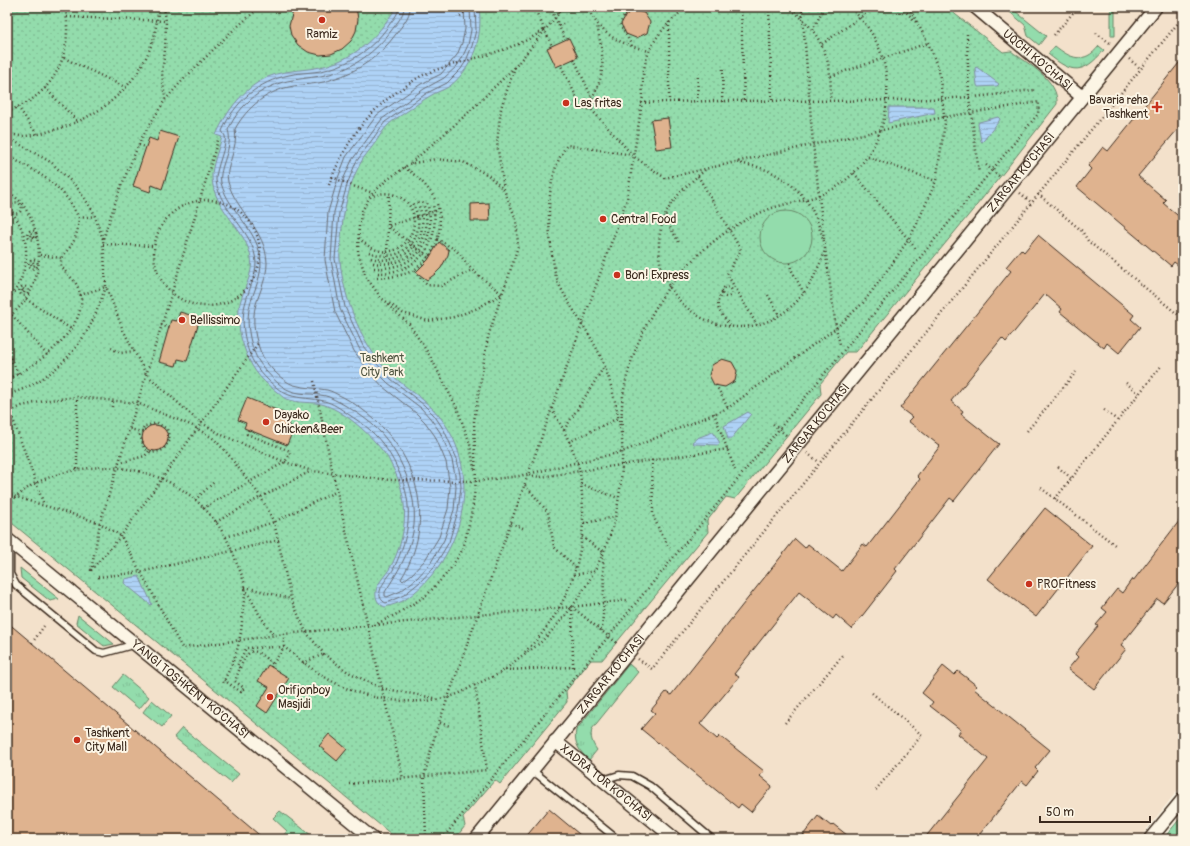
<svg xmlns="http://www.w3.org/2000/svg" width="1190" height="846" font-family="Pangolin,sans-serif">
<style>
.built{fill:#f3e1cb}
.grass{fill:url(#grass-tufts);stroke:#678365}
.park{fill:url(#park-dots);stroke:#678365}
.garden{fill:#93dcac;stroke:#678365}
.water{fill:url(#water-rules);stroke:#808fa0}
.lines{fill:none;stroke-linecap:round;stroke-linejoin:round}
.shore{stroke:#696d74;stroke-width:1}
.building{fill:#dfb38f;stroke:#3b2a1e}
.service-casing{stroke:#3b2a1e;stroke-width:9}
.minor-casing{stroke:#3b2a1e;stroke-width:15}
.path{stroke:#3b2a1e;stroke-width:2.5;stroke-dasharray:1 3;stroke-linecap:butt}
.service{stroke:#fcf5e5;stroke-width:6}
.minor{stroke:#fcf5e5;stroke-width:12}
.poi-dot{fill:#c8321e;stroke:#fcf5e5;stroke-width:1.5}
.labels{text-anchor:middle;dominant-baseline:central;stroke-width:4;stroke-linejoin:round;paint-order:stroke}
.poi-label{font-size:12px;fill:#3b2a1e;stroke:#fcf5e5;text-anchor:start}
.street-label{font-size:12px;fill:#3b2a1e;stroke:#fcf5e5}
.park-label{font-size:12px;fill:#515642;stroke:#fcf5e5}
</style>
<defs>
<pattern id="grass-tufts" width="24" height="20" patternUnits="userSpaceOnUse"><rect width="24" height="20" fill="#93dcac"/><path d="M3 7l-1-3M5 7V3M7 7l1-3M15 17l-1-3M17 17v-4M19 17l1-3" fill="none" stroke="#80bd94"/></pattern>
<pattern id="park-dots" width="8" height="8" patternUnits="userSpaceOnUse"><rect width="8" height="8" fill="#93dcac"/><path d="M2 2h.1M6 6h.1" fill="none" stroke="#80bd94" stroke-width="1.8" stroke-linecap="round"/></pattern>
<pattern id="water-rules" width="6" height="5" patternUnits="userSpaceOnUse"><rect width="6" height="5" fill="#aed2f6"/><path d="M0 2.5h6" fill="none" stroke="#97b4d2"/></pattern>
</defs>
<rect width="100%" height="100%" fill="#fcf5e5"/>
<filter id="ink" filterUnits="userSpaceOnUse"><feTurbulence type="fractalNoise" baseFrequency=".025" numOctaves="2"/><feDisplacementMap in="SourceGraphic" scale="8" xChannelSelector="R" yChannelSelector="G"/><feConvolveMatrix kernelMatrix="1 2 1 2 8 2 1 2 1" color-interpolation-filters="sRGB"/></filter>
<g filter="url(#ink)">
<path class="built" d="M7,7H1183V784L1139,839H7Z"/>
<path class="grass" d="M1005,7H1010L1046,36L1039,45L1028,36L1025,25L1005,8Z
M1111,7H1115V36H1111Z
M1055,46C1070,58 1084,65 1099,46L1104,50C1083,75 1072,74 1048,54Z
M20,568L59,599L50,601L21,578Z
M78,615L114,644L104,646L76,623Z
M629,664L638,672L592,729C590,737 592,743 597,750L589,760C580,752 573,743 576,730Z
M123,675L149,697L139,709L113,687Z
M152,700L171,716L162,727L143,712Z
M182,728L239,774L231,783L174,737Z
M280,811L316,839H281L287,831L273,818Z
M1183,815V839H1163Z"/>
<path class="park" d="M7,7H946L1003,52L1011,51C1028,64 1059,80 1057,104L1004,172L856,352H846L820,384L821,394L735,499L726,497L707,521L708,532L602,660H591L566,691L567,702L500,784L495,780L463,817L465,826L455,839H397L7,519Z"/>
<path class="garden" d="M760 237a26 26 0 1 1 52 0a26 26 0 1 1-52 0Z"/>
<path class="water" d="M396,7H479C483,36 474,67 450,86C444,90 436,92 430,96C423,100 416,105 409,110C402,115 394,119 388,125C383,130 379,137 375,143C370,150 364,156 360,164C348,186 343,213 341,238C341,245 339,253 340,260C343,299 364,351 394,377C414,394 433,404 447,427C476,474 466,536 430,577C423,585 415,593 406,599C400,603 392,605 385,607C378,604 375,599 376,591C377,583 386,575 390,568C407,537 410,502 394,470C391,465 389,458 385,454C371,435 347,413 325,405C313,401 298,404 286,399C283,398 280,394 277,392C258,378 250,366 243,344C239,333 238,320 239,308C242,289 256,273 250,253C242,226 213,207 212,178C211,168 219,148 222,137L216,135C226,113 239,94 260,81C281,68 306,72 328,65C352,58 372,42 386,22C389,17 394,13 396,7Z
M976,67L978,68L999,84L997,86L978,87L977,85L975,68Z
M889,107H934L935,113L888,123Z
M998,117L1000,119L999,121L984,140L982,142L981,141L978,124L979,122Z
M748,412L751,414L731,439H728L724,426Z
M713,432L720,443L718,445L694,444L692,442L697,438Z
M139,576L152,604L151,605L124,583L125,579Z"/>
<g class="lines">
<path class="shore" d="M399,7C399,15 391,21 387,28C373,47 352,63 329,69C316,73 302,72 289,75C258,82 235,101 222,131C223,133 224,134 225,136C228,143 215,170 216,180C219,211 255,231 256,263C256,276 249,289 246,301C240,320 244,345 254,363C260,373 277,391 289,395C300,399 313,398 324,401C333,403 341,409 348,414C355,419 364,424 370,430C383,442 392,456 399,472C414,506 410,534 394,568C391,575 382,582 380,591C379,596 381,601 386,603L404,595L420,582L434,567L449,542L458,511L461,487L460,475L457,459L444,430L434,415L424,405L391,379L377,364L363,346L345,307L335,259L339,213L348,182L356,162L385,122L427,93L447,83L461,69L466,61L472,46L476,30L475,7
M404,7C404,16 396,24 391,31C376,51 354,68 330,74C318,77 305,78 293,80C265,84 240,103 228,130C234,148 218,167 221,183C229,212 260,231 261,263C261,276 255,289 251,301C245,320 249,343 258,360C264,370 279,387 291,391C297,393 305,394 312,394C318,395 324,395 329,397C344,404 360,414 373,425C400,449 420,496 413,532C409,554 397,573 385,592V596L387,597L401,591L416,579L430,564L444,540L454,510L456,487L455,475L452,460L440,432L430,418L421,408L388,383L373,368L359,348L340,309L331,260L334,212L343,180L352,160L382,119L424,89L444,78L457,66L462,58L468,45L471,30L470,7
M410,7C410,18 402,25 396,34C380,56 359,71 333,79C321,84 307,84 294,86C268,90 247,107 235,129C239,148 224,169 228,182C236,211 266,230 267,263C267,277 260,291 256,304C251,320 255,341 263,357C268,366 283,382 294,385C304,388 316,388 327,390C332,391 338,395 343,397C410,434 443,511 401,579L403,581L412,574L425,560L439,537L448,509L450,487L446,462L435,436L425,422L416,413L383,387L368,370L354,351L335,312L325,260L328,212L338,178L346,157L377,115L421,84L441,74L457,55L462,43L465,29L464,7"/>
</g>
<path class="building" d="M294,7H356L358,19L356,31L351,41L342,49L331,54L320,55L308,52L298,45L291,35L289,26Z
M634,10L644,13L650,22L647,33L636,38L626,34L621,24L626,15Z
M569,38L578,57L556,67L547,48Z
M1183,58V123L1138,176L1166,200L1163,203L1183,220V269L1174,262L1171,266L1077,187L1091,169L1088,166L1103,147L1108,151Z
M668,118L672,147L656,149L651,120Z
M160,131L179,137L162,189L152,185L150,192L133,186L149,138L157,141Z
M489,203L490,221H471V204Z
M1038,235L1134,315L1131,319L1140,327L1119,353L1107,343L1104,348L1060,312L1062,309L1045,294L1006,342L1002,338L951,401L963,411L961,414L999,444L954,501L950,498L895,569L897,571L852,629L836,615L833,619L799,592L734,674L739,677L700,724L717,739L720,736L764,771L760,776L772,786L751,812L741,804L738,808L641,729L655,713L651,710L666,692L671,695L795,539L805,548L808,544L842,571L863,544L867,547L920,479L917,476L940,446L908,421L912,417L900,408L1011,271L1006,267L1021,249L1024,252Z
M439,242L449,250L448,255L441,268L435,274L427,280L416,272L428,260Z
M180,312L200,318L187,361L178,359L176,366L159,362L171,320L177,321Z
M722,359L732,362L737,371L735,381L725,387L714,385L709,375L712,365Z
M247,398L291,416L288,425L294,428L287,445L244,428L246,423L238,420Z
M142 438a13 13 0 1 1 26 0a13 13 0 1 1-26 0Z
M1045,508L1092,546L1036,617L988,579Z
M1183,516V578L1163,603L1157,599L1121,645L1126,649L1094,689L1068,669L1078,657L1075,654L1098,626L1096,625L1107,612L1102,608L1109,599L1117,589L1122,593L1132,579L1133,581Z
M7,622L32,643L264,839H7Z
M268,665L289,678L267,713L257,706L269,687L258,681Z
M943,666L954,675L958,671L977,686L974,689L1050,750L1035,768L1038,771L1027,785L1022,781L976,839H924L988,759L958,734L961,730L930,706L933,702L922,693Z
M329,734L347,749L337,761L319,746Z
M549,809L585,839H524Z
M818,816L831,826L833,824L852,839H800Z"/>
<g class="lines">
<g class="service-casing">
<path id="service" d="M10,543V574L16,585L96,651L104,653L136,644
M532,770L617,839
M603,780L619,775L632,776L650,786L712,839"/>
</g>
<g class="minor-casing">
<g id="minor">
<path id="s1" d="M975,7L1082,97"/>
<path id="s2" d="M7,539L373,839"/>
<path id="s3" d="M555,741L675,839"/>
<path id="s4" d="M476,839L1156,7"/>
<path d="M1150,839L1183,799"/>
</g>
</g>
<path class="path" d="M164,7L166,21L165,50L162,73L165,100
M260,7L229,34L181,82L165,100L141,139L120,189L103,239L106,286L123,330L146,374L197,420L222,435L285,462L312,471L390,480L478,481L519,476L622,452L728,408L836,328L863,303L892,264L908,240L916,226L936,181L945,123L939,70L928,43L909,7
M534,7L552,46
M550,7L565,39
M587,7C590,12 593,18 597,23C609,40 630,46 649,51
M741,7L744,101
M769,7L772,101
M788,7C820,30 834,60 830,100
M802,7L813,144L824,239
M901,7L916,22
M460,16L471,7
M67,17L166,21
M669,22V102
M559,26L565,23
M813,30L824,7
M1096,33L1110,43
M967,34L969,97L979,173
M1054,35L1078,7
M822,44L875,7
M632,46L620,24L625,14L634,9L638,11
M64,58L127,88
M574,59L593,100L592,110
M1129,59L1141,69
M831,76L928,43
M45,88L78,122
M592,98C608,70 602,53 597,25
M697,102L698,73
M722,102L723,66
M641,103C750,98 860,104 969,97C991,96 1013,92 1035,90
M572,106L578,102
M18,107L37,134
M7,111C54,97 74,53 65,7
M7,134C12,134 17,136 22,136C35,136 50,131 61,128C104,114 139,84 153,40C156,30 157,18 159,7
M7,137L52,163L76,186L93,211L103,239
M139,145L146,147
M7,156C30,167 55,181 70,202C73,207 76,213 79,218C78,227 77,236 72,244C69,250 61,256 61,262C62,271 70,275 75,282C77,285 79,290 80,293C90,327 34,369 7,379
M868,157L936,181
M436,159L463,162L488,175L504,190L516,219L518,246L508,278L502,294L478,308L454,317L428,321L403,313L381,298L366,277L358,252L359,225L362,211L368,200L373,193L387,180L409,164Z
M411,163L467,114L515,67L564,7
M986,165L1001,178
M404,167C419,178 427,185 436,201
M705,170C679,191 659,211 659,247C660,251 659,257 660,262C664,285 681,307 702,318C748,341 796,318 816,272C819,265 825,255 825,247C825,241 820,232 819,226C812,203 795,184 773,173C762,167 747,165 735,162
M854,173L916,249
M698,176L741,250L727,274L757,325
M332,177L353,186L373,193
M329,185C345,143 367,110 406,86C411,82 416,79 421,76C434,70 448,66 462,62C490,54 519,47 544,30
M504,189L497,143L501,108L515,67
M7,190C12,195 19,199 23,205C48,240 44,293 7,318
M1020,193L1032,203
M1038,194L1082,231L1088,241L1181,317
M154 253a53 53 0 1 1 106 0a53 53 0 1 1-106 0Z
M10.5 208a5.5 5.5 0 1 1 11 0a5.5 5.5 0 1 1-11 0Z
M7,207C33,232 32,275 7,300
M664,217L680,244
M79,218L95,216
M27.5 235a4.5 4.5 0 1 1 9 0a4.5 4.5 0 1 1-9 0Z
M31,233L33,235V237L30,236Z
M359,238C364,243 370,248 377,250C412,261 430,207 395,195C386,192 379,193 371,197
M437,239L456,250L472,270
M103,244L154,246
M825,248L836,328L840,344
M369,252C404,267 432,233 411,201
M40,255L61,258
M387,257L389,194
M428,257L388,226L439,210
M371,258C408,268 435,234 416,200
M28.5 264a4.5 4.5 0 1 1 9 0a4.5 4.5 0 1 1-9 0Z
M33,262L35,265L32,266L31,264Z
M373,263C412,269 437,237 422,201
M790,263L791,269L804,293
M374,268C414,271 439,241 427,203
M378,273C418,273 441,244 433,205
M377,278C390,277 403,276 414,270C436,256 445,228 437,204
M19.5 291a4.5 4.5 0 1 1 9 0a4.5 4.5 0 1 1-9 0Z
M722 292a5 5 0 1 1 10 0a5 5 0 1 1-10 0Z
M23,289L25,291L24,293L22,292Z
M722,293C712,307 722,314 730,326
M80,295L105,287
M768,295L780,316
M26,299L71,329
M388,305L409,324L430,356L457,408L470,444L474,469
M7,309L9,312L7,316
M12,315L47,355
M161,325L169,328
M111,348L120,353L134,351
M7,351L19,375
M314,381L333,474L403,779
M1126,383L1139,393
M716,385L728,408
M7,395C45,383 72,359 91,324C97,312 101,299 106,287
M112,407L113,400
M1104,410L1117,420
M10,411L44,505
M7,413L22,406L49,400L77,397L137,403L193,426L214,439L227,453L261,497L274,522L291,599L306,632L324,654L348,672L381,688L434,698
M714,413L735,470
M773,424L788,437
M143,429L145,426L157,423L167,429L170,440L163,450L152,453L149,451
M564,430L604,367
M1027,431L1076,372
M621,433C617,408 612,385 603,362C591,333 570,309 557,280C555,274 554,266 553,260C547,224 545,176 567,145L633,155
M569,442L618,418
M807,453L819,462
M652,460L653,515L660,532L670,548
M119,463L145,456L149,451L144,448L140,435L142,432L129,429
M1058,467L1071,478
M77,469V397
M529,475L540,477L728,449
M581,484L618,498
M525,485L548,512L554,547L576,568
M1041,488L1115,545
M7,494L100,523L121,536L182,648L284,634L478,615L572,607L627,600
M1055,499L1162,365
M195,500L214,482
M8,503C18,496 27,487 38,482C118,446 209,477 237,564C240,571 244,579 245,587C246,593 244,601 243,608C242,619 242,630 239,641C237,655 229,670 223,683
M203,508L285,462L290,454V451L247,434L249,429
M216,522L261,497L311,471
M511,523L523,528
M584,523L615,517
M226,537L274,522L337,491
M582,537L603,552L604,599L602,631
M91,570L121,536L259,342
M91,571L100,523L172,292L218,140
M574,575L594,571
M98,577L141,572L279,540
M245,587L291,599
M245,588L259,614L274,636
M572,607L618,644
M374,625L397,614L427,595L449,571L463,549L472,511L476,481L474,421L488,337L502,294L472,270L441,286L427,285L413,270
M32,643L44,626
M525,652C531,645 538,639 543,632C574,593 587,543 582,495C581,484 581,472 577,462C571,443 562,426 552,410
M638,659L652,669L1183,17
M303,663L324,654
M271,667L284,647V634
M240,668C251,643 255,650 273,664
M505,670L573,667L572,608
M224,680L241,692L244,688L235,681L240,668L237,666L246,648L284,647C309,667 331,685 363,694C388,702 423,704 449,697C460,694 469,688 479,683C487,679 496,676 503,671C509,667 514,662 520,657C527,652 536,647 542,641C574,610 600,569 613,526C618,508 622,480 622,461C623,440 620,417 623,396C629,358 645,323 666,291C671,283 677,277 683,270C708,243 737,221 772,208C794,201 819,199 838,186C898,144 905,54 849,7
M872,693L922,735L874,792
M440,723L450,726
M785,723L844,654
M349,784L487,770L475,685
M426,839L424,777L436,731L627,199L643,96C640,54 656,32 687,7
M442,839L1038,114L1039,102L945,117L820,143L665,178L633,156L592,110L582,108L561,66"/>
<use href="#service" class="service"/>
<use href="#minor" class="minor"/>
</g>
</g>
<g class="poi-dot">
<circle cx="322" cy="20" r="4"/>
<circle cx="566" cy="103" r="4"/>
<path d="M1155 101h4v4h4v4h-4v4h-4v-4h-4v-4h4z"/>
<circle cx="603" cy="219" r="4"/>
<circle cx="617" cy="275" r="4"/>
<circle cx="182" cy="320" r="4"/>
<circle cx="266" cy="422" r="4"/>
<circle cx="1029" cy="584" r="4"/>
<circle cx="270" cy="697" r="4"/>
<circle cx="77" cy="740" r="4"/>
</g>
<g class="labels">
<g class="poi-label">
<text x="322" y="34" text-anchor="middle">Ramiz</text>
<text x="1148" y="100" text-anchor="end">Bavaria reha<tspan x="1148" dy="14">Tashkent</tspan></text>
<text x="574" y="103">Las fritas</text>
<text x="611" y="219">Central Food</text>
<text x="625" y="275">Bon! Express</text>
<text x="190" y="320">Bellissimo</text>
<text x="274" y="415">Dayako<tspan x="274" dy="14">Chicken&amp;Beer</tspan></text>
<text x="1037" y="584">PROFitness</text>
<text x="278" y="690">Orifjonboy<tspan x="278" dy="14">Masjidi</tspan></text>
<text x="85" y="733">Tashkent<tspan x="85" dy="14">City Mall</tspan></text>
</g>
<g class="street-label">
<text stroke="none"><textPath href="#s1" startOffset="82">UQCHI KO'CHASI</textPath></text>
<text stroke="none"><textPath href="#s4" startOffset="861">ZARGAR KO'CHASI</textPath></text>
<text stroke="none"><textPath href="#s4" startOffset="537">ZARGAR KO'CHASI</textPath></text>
<text stroke="none"><textPath href="#s4" startOffset="213">ZARGAR KO'CHASI</textPath></text>
<text stroke="none"><textPath href="#s2" startOffset="237">YANGI TOSHKENT KO'CHASI</textPath></text>
<text stroke="none"><textPath href="#s3" startOffset="66">XADRA TOR KO'CHASI</textPath></text>
</g>
<g class="park-label">
<text x="382" y="358">Tashkent<tspan x="382" dy="14">City Park</tspan></text>
</g>
</g>
<rect width="1190" height="846" fill="none" stroke="#fcf5e5" stroke-width="24"/>
<rect x="12" y="12" width="1166" height="822" fill="none" stroke="#3b2a1e" stroke-width="1.5" filter="url(#ink)"/>
<path d="M1040 816v6h110v-6" fill="none" stroke="#3b2a1e" stroke-width="2"/>
<text x="1046" y="816" font-size="12" fill="#3b2a1e" stroke="#fcf5e5" stroke-width="3" paint-order="stroke">50 m</text>
</svg>
